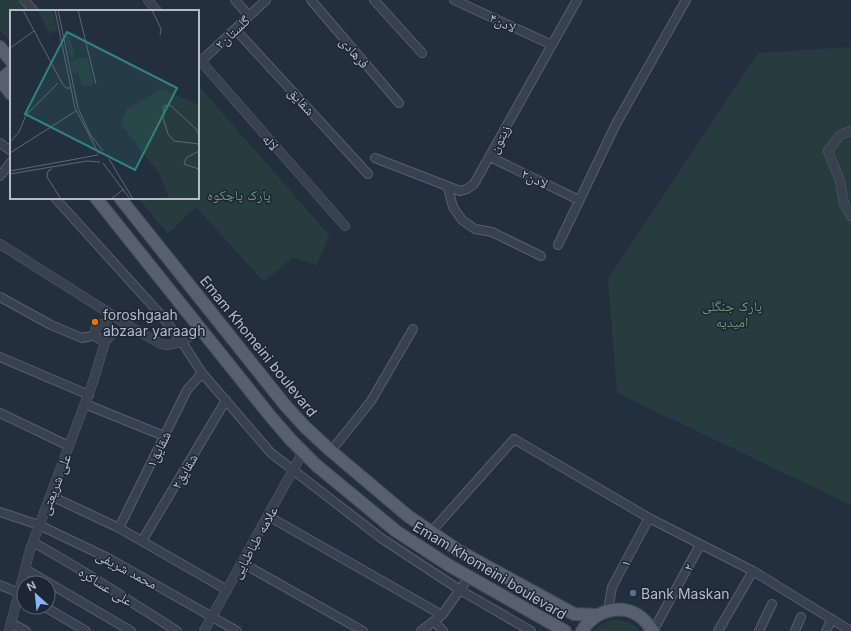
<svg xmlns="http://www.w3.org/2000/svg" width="851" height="631" font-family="Inter,'Noto Naskh Arabic',sans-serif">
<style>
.green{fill:#263c3f}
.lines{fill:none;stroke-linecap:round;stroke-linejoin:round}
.minor-casing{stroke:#565f6c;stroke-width:10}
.tertiary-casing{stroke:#565f6c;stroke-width:10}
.primary-casing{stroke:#414a57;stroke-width:14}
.minor{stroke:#38414e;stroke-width:8}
.tertiary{stroke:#38414e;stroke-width:9}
.primary{stroke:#56606e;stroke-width:12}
.food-dot{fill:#e8710a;stroke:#1d2633;stroke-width:1.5}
.service-dot{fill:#5c6f8a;stroke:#1d2633;stroke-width:1.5}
.labels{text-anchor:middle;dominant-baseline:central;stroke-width:3;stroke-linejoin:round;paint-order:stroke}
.street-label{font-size:14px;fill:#b4bcc9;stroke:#1d2633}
.park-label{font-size:14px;fill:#6b9a76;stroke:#1d2633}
.poi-label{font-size:14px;fill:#b4bcc9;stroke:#1d2633;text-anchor:start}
.inset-road{fill:none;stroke:#5e6776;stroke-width:1}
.view{fill:#308480;fill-opacity:0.15;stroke:#308480;stroke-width:2}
.inset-edge{fill:none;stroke:#b4bcc9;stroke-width:2}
</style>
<rect width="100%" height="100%" fill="#242f3e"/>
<path class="green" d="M0,0H17L27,11H11V43L0,30Z
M851,47V505L617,393L608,279L758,53Z
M198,85L329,235L317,265L293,257L264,282L196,207L168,234L138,198H198Z
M611,620C622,620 632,622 640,631H594L602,624Z"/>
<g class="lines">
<g class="minor-casing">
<path id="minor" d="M24,0L34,11
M235,0L249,16
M311,0L399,103
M374,0L422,53
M454,0L552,45
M235,29L368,174
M198,64L266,0
M0,143L11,151
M490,157L579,200
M375,158L460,191L467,189L474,184L577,0
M0,176L11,162
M448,188L453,207L462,220L475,229L492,232L541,256
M55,198L161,315L182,342L202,373L271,453L381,538L460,590L531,631
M558,245L616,124L686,0
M0,297L51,325L82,338L96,335
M0,357L89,395
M85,404L164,436
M0,413L69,446
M331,451L371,401L413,329
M51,496L119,528L227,590
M0,512L39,525L110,559L237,631
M268,516L442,615
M119,528L187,390L202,373
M431,532L514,439L649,518L753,571L851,631
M142,541L226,400
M33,542L81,570L177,631
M242,563L363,631
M25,569L131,631
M0,585L24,595
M45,607L86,631
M608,610L612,587L649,518
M434,621L443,631
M11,623L26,631
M421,631L442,615L469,577
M653,631L700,545
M718,631L753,571
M759,631L772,604
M795,631L801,617
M826,631L832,619"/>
</g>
<g class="tertiary-casing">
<path id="tertiary" d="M148,0L157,11
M198,58L345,226
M851,131L840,135L828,151L840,181L844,204L851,216
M0,244L131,327L161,344L167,345L182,342L201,328
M95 332a8 8 0 1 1 16 0a8 8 0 1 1-16 0Z
M9,631L30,550L93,382L106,339
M204,631L303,452"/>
</g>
<g class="primary-casing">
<path id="primary" d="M0,47L11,61
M0,80L11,94
M2,83L5,76L11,71
M96,198L271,417L291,440L316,465L396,531L450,566L565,631
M120,198L285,405L305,427L331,451L408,516L459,551L574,614L596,615
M582,631C595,609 626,601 645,621C648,624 650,628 653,631"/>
</g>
<use href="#minor" class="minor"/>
<use href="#tertiary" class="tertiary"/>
<use href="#primary" class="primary"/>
</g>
<circle class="food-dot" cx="95" cy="322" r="4"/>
<circle class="service-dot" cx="633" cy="593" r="4"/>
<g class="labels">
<g class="street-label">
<text transform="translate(503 22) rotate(25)">لادن۴</text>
<text transform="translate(232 32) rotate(-43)">گلستان۲</text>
<text transform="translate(355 52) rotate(49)">فرهادی</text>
<text transform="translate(302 101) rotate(48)">شقایق</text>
<text transform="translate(499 139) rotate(-62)">زیتون</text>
<text transform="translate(271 142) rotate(49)">لاله</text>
<text transform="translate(535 178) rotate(26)">لادن۲</text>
<text transform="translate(259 346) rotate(51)">Emam Khomeini boulevard</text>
<text transform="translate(158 449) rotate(-64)">شقایق۱</text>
<text transform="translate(184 471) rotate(-60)">شقایق۲</text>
<text transform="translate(55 484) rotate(-69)">علی شریعتی</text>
<text transform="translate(254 542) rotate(-61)">علامه طباطبایی</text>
<text transform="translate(625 563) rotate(-62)">۱</text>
<text transform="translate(688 567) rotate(-61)">۲</text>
<text transform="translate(127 569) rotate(28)">محمد شریفی</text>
<text transform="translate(490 570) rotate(31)">Emam Khomeini boulevard</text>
<text transform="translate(106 586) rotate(32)">علی عساکره</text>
</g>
<g class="park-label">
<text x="239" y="194">پارک پاچکوه</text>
<text x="732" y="305">پارک جنگلی<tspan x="732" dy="16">امیدیه</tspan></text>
</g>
<g class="poi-label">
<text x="103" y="314">foroshgaah<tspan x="103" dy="16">abzaar yaraagh</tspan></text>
<text x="641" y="593">Bank Maskan</text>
</g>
</g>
<g transform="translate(10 10)">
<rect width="189" height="189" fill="#242f3e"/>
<path d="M27,0H43L47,21L40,24ZM58,21L65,46L60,48L54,22ZM77,46L84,74L80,77L78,75L72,76L68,62L63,63L60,51ZM152,79L189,95V189H159L150,165L111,114L117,99Z" fill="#263c3f"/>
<path class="inset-road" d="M13,0L52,73L56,78H61M45,0L65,98L89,144M48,0L68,98L80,124L93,141M68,0L86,74M142,0L151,19L150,25M0,38L24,21M0,132L9,122L16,105L48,73M189,134L164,131L158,124L153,108L154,96L160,95L185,118L188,122L189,135M189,141L176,148L174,154L189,159M0,143L66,101M99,149L123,189M93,153L120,189M42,159L38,161L37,167L51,189M0,161L88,145M0,164L77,151L90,152M101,189L114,179"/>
<path class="view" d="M57,22L167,78L125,160L15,104Z"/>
<rect width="189" height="189" class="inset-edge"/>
</g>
<g transform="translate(36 595) rotate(333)"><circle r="19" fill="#1d2633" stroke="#59626f"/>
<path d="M0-3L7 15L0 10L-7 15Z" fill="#8ab4f8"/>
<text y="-6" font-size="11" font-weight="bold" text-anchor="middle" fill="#b4bcc9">N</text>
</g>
</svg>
